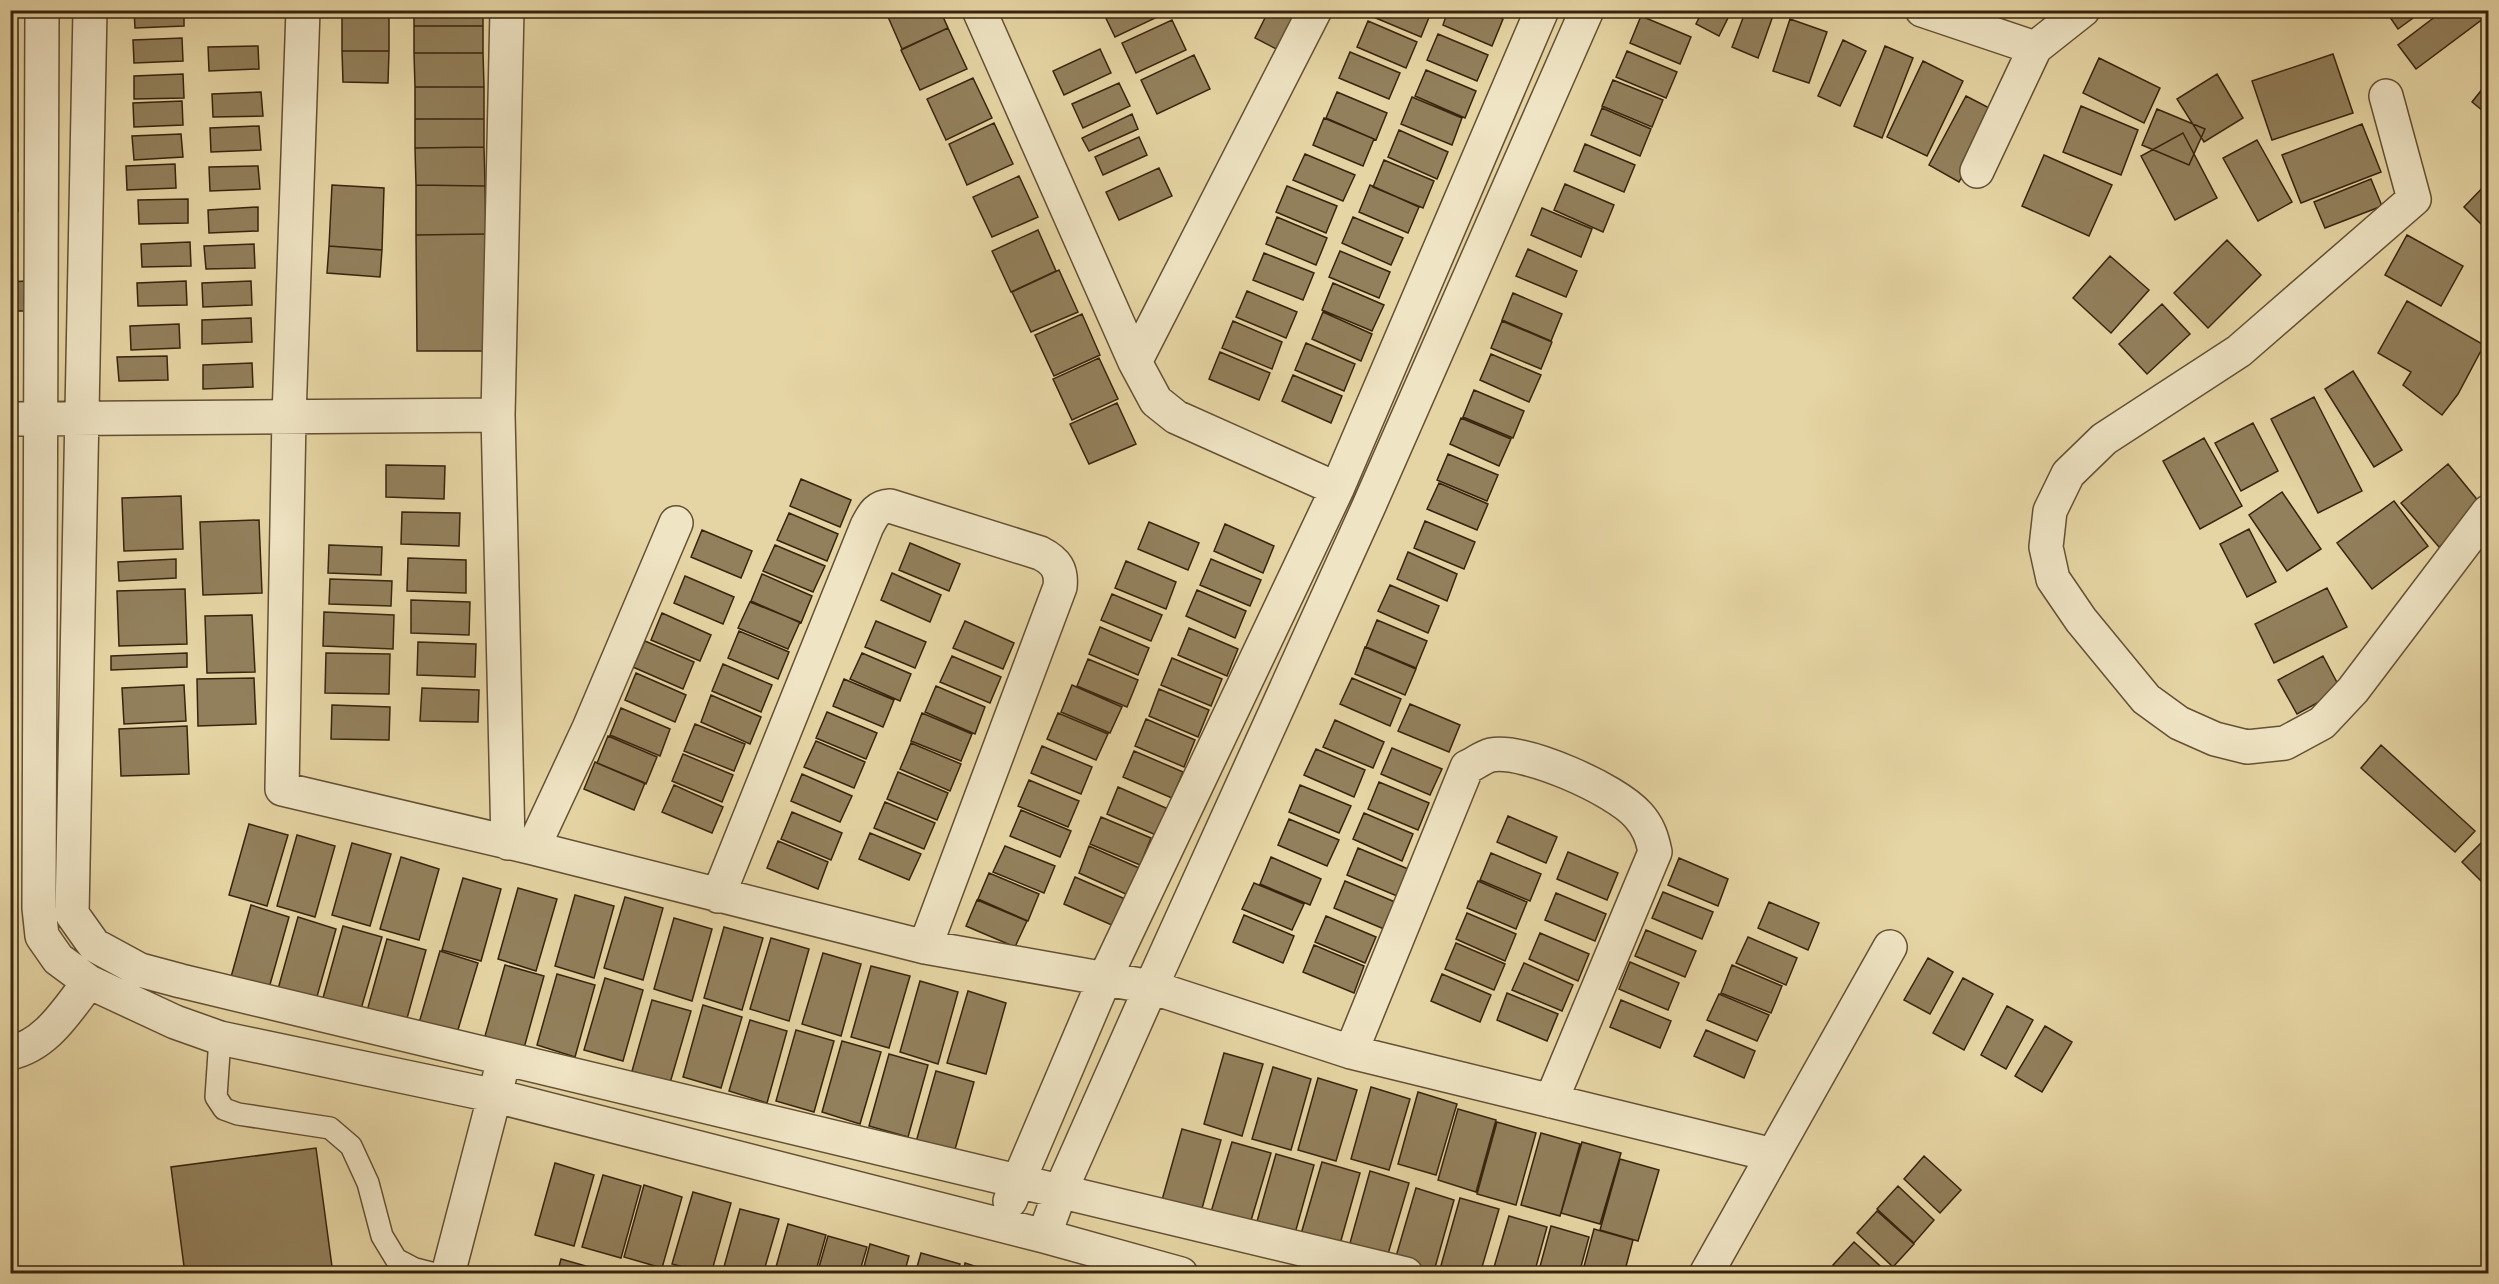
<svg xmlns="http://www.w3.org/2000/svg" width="2499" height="1284" font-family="Cardo,serif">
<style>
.building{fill:#92805c;stroke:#38240e;stroke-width:1.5}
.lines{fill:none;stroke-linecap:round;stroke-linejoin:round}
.lane-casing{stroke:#645034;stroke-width:24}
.street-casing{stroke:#645034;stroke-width:36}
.lane{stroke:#efe4c4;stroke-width:21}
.street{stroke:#efe4c4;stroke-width:33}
</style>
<rect width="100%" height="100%" fill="#e6d5a4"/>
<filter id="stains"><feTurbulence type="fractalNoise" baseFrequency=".00333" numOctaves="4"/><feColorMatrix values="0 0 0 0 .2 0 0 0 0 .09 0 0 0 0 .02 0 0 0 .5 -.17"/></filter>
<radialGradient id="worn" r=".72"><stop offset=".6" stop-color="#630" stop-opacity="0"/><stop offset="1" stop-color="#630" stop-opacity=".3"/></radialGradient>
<path class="building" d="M134,10H184V26L135,28Z
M213,10H262L263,13L214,14Z
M342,10H389V51H342Z
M414,10H483V26H414Z
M885,10H940L948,28L902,49Z
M1102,10H1167L1168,12L1115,37Z
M1269,10H1308L1286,54L1255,38Z
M1373,10H1432L1421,37L1371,16Z
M1448,10H1484L1503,19L1492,46L1443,25Z
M1703,10H1732L1719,36L1696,24Z
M1746,10H1775L1758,58L1732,47Z
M2385,10H2424L2398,29Z
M2444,10H2488V15L2416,69L2398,45Z
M10,16H14L15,42H10Z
M1641,16L1691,37L1680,64L1630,43Z
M1790,19L1827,32L1809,83L1773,71Z
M1172,20L1186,50L1136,73L1122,43Z
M1368,21L1417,42L1406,68L1357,47Z
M414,26H483V53H414Z
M948,28L967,69L920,90L901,50Z
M1438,34L1488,55L1477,81L1427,60Z
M182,38L183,61L134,63L133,40Z
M1843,40L1866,51L1840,106L1818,96Z
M258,46L259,69L209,71L208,47Z
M1885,46L1913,58L1882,138L1854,126Z
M1100,49L1111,73L1064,95L1053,71Z
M342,51H389L388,83L343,82Z
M1627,51L1677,72L1666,98L1616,77Z
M1350,52L1400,73L1389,99L1339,78Z
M414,53H483L484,87H415Z
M2333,54L2353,113L2272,140L2252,81Z
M1194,55L1210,89L1157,114L1141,80Z
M2099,58L2160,88L2144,123L2083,93Z
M1923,61L1963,81L1927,156L1887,137Z
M1426,70L1476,91L1465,118L1415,96Z
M183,74L184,98L134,99V76Z
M2217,74L2243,118L2204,142L2177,99Z
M973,78L992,118L946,140L927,99Z
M1613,80L1663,100L1652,127L1602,106Z
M2488,82V115L2472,102Z
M1119,83L1130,106L1083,128L1072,104Z
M415,87H484V119H415Z
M261,92L263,116L213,117L212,94Z
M1337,92L1387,113L1376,140L1326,118Z
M1966,96L1997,112L1959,182L1929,165Z
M1412,97L1462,118L1452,145L1401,124Z
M182,101L183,125L134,127L133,103Z
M2081,106L2138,130L2121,175L2063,152Z
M1602,108L1651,129L1640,156L1591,135Z
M2157,109L2205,129L2189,165L2142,145Z
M1132,114L1138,129L1089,151L1082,138Z
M1324,118L1374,139L1363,166L1313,145Z
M415,119H484V147L415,148Z
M994,123L1013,164L967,185L949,144Z
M2362,124L2381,172L2301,203L2282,155Z
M259,126L261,150L211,152L210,128Z
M1399,130L1448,152L1437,179L1388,157Z
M2183,133L2217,198L2175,220L2141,156Z
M181,134L183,157L134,160L132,136Z
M1139,137L1147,155L1103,175L1095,157Z
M2257,140L2292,202L2258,221L2223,158Z
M1585,144L1635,165L1624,192L1574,171Z
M484,147L485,186L416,185L415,148Z
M1305,154L1355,175L1343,201L1293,180Z
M2044,155L2112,185L2089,236L2022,206Z
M1384,160L1434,181L1423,208L1373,187Z
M175,164L176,188L127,190L126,166Z
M258,166L260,189L210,191L209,167Z
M1159,168L1172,196L1119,220L1106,192Z
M10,169H16L18,211H10Z
M1019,176L1038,217L992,237L973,197Z
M2371,179L2382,206L2325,228L2314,202Z
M2488,182V231L2464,207Z
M1565,184L1614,205L1603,232L1554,210Z
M332,185L384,188L382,250L329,246Z
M416,185L485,186L486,234L416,235Z
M1370,185L1419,207L1408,233L1359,212Z
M1287,186L1337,206L1326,233L1276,212Z
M188,199V223L139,224L138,200Z
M258,207V231L209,233L208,210Z
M1542,208L1592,229L1581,257L1531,235Z
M1277,217L1327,238L1316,265L1266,244Z
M1353,217L1403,238L1391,265L1342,243Z
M1038,230L1056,271L1011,292L992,251Z
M486,234L487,351H417L416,235Z
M2407,235L2463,266L2441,306L2385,275Z
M2227,240L2261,275L2208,328L2174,293Z
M190,242L191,266L142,267L141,244Z
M10,243H15L17,273H10Z
M254,244L255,268L206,269L204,246Z
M329,246L382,250L380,277L327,273Z
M1528,249L1577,271L1566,297L1516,276Z
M1340,251L1390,272L1379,298L1329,277Z
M1264,253L1314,273L1303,300L1253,280Z
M2110,256L2149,290L2111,333L2073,298Z
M1059,270L1078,312L1031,332L1012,292Z
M25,281L26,311H10V282Z
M186,281L187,305L138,306L137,283Z
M251,281L252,305L203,307L202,283Z
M1333,283L1384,305L1372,331L1322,310Z
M1247,291L1297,312L1286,338L1236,317Z
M1513,293L1562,314L1551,341L1502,320Z
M2407,301L2484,345L2458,394L2442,415L2403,385L2411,372L2378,353Z
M2162,304L2190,334L2147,374L2119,344Z
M1323,312L1372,334L1361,361L1312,339Z
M1082,314L1100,355L1054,376L1035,335Z
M251,318L252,342L202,344V320Z
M10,320H15L17,355L10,356Z
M1233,321L1282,342L1272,369L1222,348Z
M1502,321L1552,342L1541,369L1491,348Z
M179,324L180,348L131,350L130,326Z
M1306,343L1355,364L1344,391L1295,370Z
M1220,352L1270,373L1259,400L1209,379Z
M1491,354L1541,375L1529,402L1480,380Z
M167,356L168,380L119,381L117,357Z
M1099,358L1118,399L1072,420L1053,379Z
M10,360H13L14,397H10Z
M252,363L253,387L203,389V365Z
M2353,371L2402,450L2374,467L2325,389Z
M1293,375L1342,396L1331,423L1282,401Z
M1474,390L1524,411L1513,438L1463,417Z
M2314,397L2362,491L2318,513L2271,419Z
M1117,403L1136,444L1089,464L1070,424Z
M1461,418L1511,439L1499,466L1450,444Z
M2253,423L2278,471L2241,491L2215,443Z
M2204,438L2242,506L2200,529L2163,461Z
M1448,454L1498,475L1487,501L1437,480Z
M2448,464L2484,508L2439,547L2401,503Z
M386,465L445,466L444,499L386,497Z
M801,479L851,500L840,527L790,506Z
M1439,483L1488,504L1477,530L1427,509Z
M2282,492L2321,549L2287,571L2249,515Z
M181,496L183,549L124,551L122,498Z
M2394,501L2428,546L2372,589L2337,543Z
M402,512L460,513L459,546L401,544Z
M789,513L838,534L827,561L777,540Z
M259,520L262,593L203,595L200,522Z
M1425,521L1475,542L1464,569L1414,548Z
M1149,522L1199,543L1188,570L1138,549Z
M1225,524L1274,546L1263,573L1214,551Z
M2249,529L2276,582L2247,597L2220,544Z
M702,530L752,551L741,578L691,557Z
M910,543L960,564L949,591L899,570Z
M329,545L382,547L381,575L328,573Z
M775,545L825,566L813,592L763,571Z
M1408,552L1457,574L1447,601L1397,579Z
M408,558L466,560V593L407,591Z
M176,559V578L119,581L118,562Z
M1211,559L1261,580L1250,606L1200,585Z
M1126,561L1176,582L1166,609L1115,588Z
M892,573L941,595L930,622L881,600Z
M762,574L812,596L801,623L751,601Z
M685,576L734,597L723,624L674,603Z
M330,579L392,581L391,606L329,604Z
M1390,585L1439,606L1428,633L1378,611Z
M2327,588L2347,627L2274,663L2255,624Z
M185,589L187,644L119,646L117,591Z
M1197,590L1246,611L1235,638L1186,616Z
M1112,594L1162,615L1151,641L1101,620Z
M411,600L470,602L469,635L411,633Z
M750,602L800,622L788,649L738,628Z
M324,612L394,615L393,649L323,646Z
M662,613L711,635L700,661L651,640Z
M252,615L255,672L207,673L205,616Z
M1377,620L1427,641L1416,668L1366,647Z
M876,621L926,642L915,668L865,647Z
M965,621L1014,643L1003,669L953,648Z
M1100,627L1149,648L1138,675L1089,654Z
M1189,628L1238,649L1227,676L1178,655Z
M739,631L789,652L778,679L728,658Z
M645,641L694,662L683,689L633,667Z
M418,642L476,644L475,677L417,675Z
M1365,647L1416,669L1405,695L1355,674Z
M187,653V667L111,670V656Z
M326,653L390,654L389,694L325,693Z
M862,653L911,674L900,701L850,679Z
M952,656L1001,677L990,703L940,682Z
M2323,656L2341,690L2297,714L2278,680Z
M1172,658L1222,679L1211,706L1161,685Z
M1088,659L1138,680L1127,707L1077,686Z
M723,664L772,685L761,712L712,691Z
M636,673L686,695L675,722L625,700Z
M254,678L256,724L198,726L197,679Z
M1352,678L1401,699L1390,726L1340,704Z
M844,679L894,700L883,727L833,706Z
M184,685L186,721L124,724L122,688Z
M1072,685L1122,707L1110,733L1061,712Z
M936,686L985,707L975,734L925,712Z
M422,688L479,690L478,722L420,721Z
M1159,689L1209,710L1198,737L1149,716Z
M711,695L761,717L750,744L701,722Z
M1410,704L1460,725L1449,752L1398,731Z
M332,705L390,707L389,740L331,739Z
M621,708L670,729L660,756L610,735Z
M827,712L877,733L866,759L816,738Z
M922,713L972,734L961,761L911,741Z
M1058,713L1108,734L1096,760L1047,739Z
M1146,719L1195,740L1184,767L1135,746Z
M1335,720L1384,742L1373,768L1323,747Z
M695,724L745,744L734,771L684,751Z
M187,726L189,774L121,776L119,729Z
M608,736L657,757L646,784L597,763Z
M816,741L865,762L854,788L804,767Z
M911,743L961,764L950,791L900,769Z
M2381,745L2475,831L2455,852L2361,768Z
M1042,746L1092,767L1081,794L1031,773Z
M1392,748L1442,769L1430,795L1381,774Z
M1316,749L1365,770L1354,797L1304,775Z
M1134,751L1183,772L1172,798L1123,777Z
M683,754L733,775L722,802L672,781Z
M595,762L645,783L634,810L584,789Z
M898,772L948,793L937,820L887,799Z
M802,774L852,796L840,822L791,801Z
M1029,780L1079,801L1068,827L1018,806Z
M1379,782L1429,803L1418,830L1368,809Z
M674,785L723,807L712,833L662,812Z
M1300,785L1351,806L1339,833L1289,812Z
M1118,787L1168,809L1156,835L1107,814Z
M885,802L935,823L924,849L874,828Z
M1021,810L1071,831L1060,857L1010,836Z
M792,812L842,833L831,860L781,839Z
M1364,813L1413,834L1402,861L1353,839Z
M1508,816L1557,837L1546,863L1497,842Z
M1101,817L1151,838L1140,865L1090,844Z
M1289,819L1339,840L1327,866L1278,845Z
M249,824L288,835L267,906L229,895Z
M870,833L921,854L909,880L859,859Z
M297,835L335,846L315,917L277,906Z
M2485,839L2488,843V888L2462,862Z
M778,841L828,862L818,889L767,868Z
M352,843L391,854L370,926L332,915Z
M1005,846L1055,866L1044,893L993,872Z
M1089,846L1139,868L1128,895L1079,873Z
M1358,848L1408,869L1397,896L1347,875Z
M1568,852L1618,873L1607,900L1557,879Z
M1491,853L1541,874L1530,901L1480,880Z
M401,857L439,869L419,940L380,929Z
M1271,857L1321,879L1310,905L1260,884Z
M1679,858L1728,879L1718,906L1668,885Z
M989,873L1039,894L1028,921L978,899Z
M1075,877L1125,899L1114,926L1064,904Z
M463,878L501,889L481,961L442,950Z
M1345,881L1395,902L1384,929L1334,908Z
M1478,881L1527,902L1516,929L1467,908Z
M1254,883L1304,904L1292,930L1242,909Z
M518,888L557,899L536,971L498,959Z
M1663,892L1713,912L1702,939L1652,918Z
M1556,893L1606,914L1595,941L1545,920Z
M575,895L614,906L594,978L555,966Z
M625,897L663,908L643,980L604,968Z
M977,900L1027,921L1015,947L966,926Z
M1769,902L1819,923L1808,950L1758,928Z
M251,905L289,917L269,988L231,977Z
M1467,913L1516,934L1505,961L1456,939Z
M1244,915L1294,936L1283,963L1233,942Z
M1326,916L1376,937L1365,963L1315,942Z
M298,917L336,929L316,1000L278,989Z
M674,918L712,929L692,1001L654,989Z
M343,926L382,937L361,1009L323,998Z
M724,927L763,938L742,1010L704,998Z
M1646,930L1696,951L1685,977L1635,956Z
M1540,933L1589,954L1578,981L1529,959Z
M1748,937L1797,958L1786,985L1736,963Z
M771,938L809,949L789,1021L750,1009Z
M387,939L426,950L406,1022L367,1011Z
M1456,943L1505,964L1494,990L1445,969Z
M1314,945L1364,966L1354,993L1303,972Z
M440,951L478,963L457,1033L419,1023Z
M823,953L861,964L841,1036L802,1024Z
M1928,958L1953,972L1930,1014L1904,1000Z
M1630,962L1679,983L1668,1010L1619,989Z
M1524,963L1573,985L1562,1011L1512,990Z
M505,965L544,976L524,1048L485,1036Z
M1732,965L1782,986L1771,1013L1721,993Z
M871,966L910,976L889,1048L851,1037Z
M557,974L595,985L575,1057L537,1045Z
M1442,974L1491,995L1480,1022L1431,1001Z
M605,978L643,990L623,1061L584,1050Z
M1963,978L1993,994L1964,1050L1933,1033Z
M920,981L958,992L938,1064L900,1052Z
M968,991L1006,1003L986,1074L947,1063Z
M1507,993L1558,1014L1547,1041L1497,1020Z
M1719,994L1769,1015L1757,1041L1707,1020Z
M652,1000L691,1011L670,1083L632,1071Z
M1621,1000L1671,1021L1660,1048L1610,1027Z
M703,1005L742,1017L721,1088L683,1077Z
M2007,1006L2033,1020L2006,1069L1981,1055Z
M750,1020L787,1031L767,1103L729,1091Z
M2045,1026L2072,1042L2042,1092L2015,1076Z
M796,1030L834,1041L814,1112L776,1101Z
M1706,1030L1755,1051L1744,1078L1694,1056Z
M842,1041L881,1052L860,1124L822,1112Z
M1224,1053L1263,1064L1242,1136L1204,1124Z
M889,1054L928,1065L908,1137L869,1126Z
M1273,1067L1311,1079L1291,1150L1252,1139Z
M936,1071L974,1082L954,1153L916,1142Z
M1318,1078L1357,1090L1336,1161L1298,1150Z
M1371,1087L1410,1099L1389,1170L1351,1159Z
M1418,1092L1457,1104L1436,1175L1398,1164Z
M1458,1109L1496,1120L1476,1192L1438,1180Z
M1497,1122L1536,1133L1516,1205L1477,1194Z
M1182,1129L1221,1140L1201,1212L1162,1200Z
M1541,1133L1580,1144L1560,1216L1521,1205Z
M1232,1142L1271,1153L1250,1224L1211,1212Z
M1582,1142L1621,1153L1600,1224L1561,1213Z
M316,1148L333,1274H185L171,1167Z
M1276,1154L1314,1165L1294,1237L1256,1225Z
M1924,1156L1961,1190L1940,1213L1904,1179Z
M1620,1159L1659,1170L1638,1241L1600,1230Z
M1322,1162L1360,1173L1340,1244L1301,1234Z
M555,1163L594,1175L574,1246L535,1235Z
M1370,1171L1409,1183L1388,1254L1350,1243Z
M603,1175L641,1186L621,1258L582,1247Z
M644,1185L682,1197L662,1268L624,1257Z
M1898,1186L1934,1220L1914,1243L1877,1209Z
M1416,1188L1454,1200L1434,1271L1395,1260Z
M693,1192L731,1203L711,1274L672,1264Z
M1460,1198L1499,1209L1480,1274H1456L1440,1269Z
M740,1209L779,1219L763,1274H722Z
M1877,1211L1914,1244L1893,1267L1857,1233Z
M1509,1216L1547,1227L1534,1274H1492Z
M788,1224L826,1235L815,1274H774Z
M1551,1226L1589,1237L1579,1274H1538Z
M1594,1229L1633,1240L1624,1274H1582Z
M828,1236L867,1247L859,1274H817Z
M1854,1242L1889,1274H1842L1833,1265Z
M870,1244L909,1256L904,1274H862Z
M921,1253L960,1264L957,1274H915Z
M561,1259L593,1268L592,1274H557Z
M965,1263L999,1274H963Z"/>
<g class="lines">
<g class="lane-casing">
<path id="lane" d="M220,1038L216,1097L224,1109L238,1114L330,1128L351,1146L368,1183L382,1236L396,1259L415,1269L435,1274"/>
</g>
<g class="street-casing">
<path id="street" d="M42,10L39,908L42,936L58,959L89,982L175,1022L220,1038L496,1096L1044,1236L1181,1274
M90,10L72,914L94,945L140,970L181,981L1406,1274
M303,10L289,417L282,789L533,848L925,947L1151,987L1351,1052L1773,1155L1706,1274
M507,10L498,415L508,843
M979,10L1135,362L1156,401L1176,417L1337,489
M1922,10L2035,48
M2386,96L2414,199L2239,351L2104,439L2068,474L2050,511L2046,547L2053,579L2081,620L2146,699L2179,723L2215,739L2247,747L2285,743L2322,723L2353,690L2488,512
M1977,171L2035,48L2083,10
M1135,362L1315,10
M10,419L498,415
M533,848L589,728L676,523
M718,896L867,526C873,515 876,507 890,506L1040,553C1056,561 1062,570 1060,587L925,947
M1351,1052L1467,767C1474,764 1483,757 1491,755C1525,749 1615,789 1638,815C1648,826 1652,837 1655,852L1551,1101
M10,1053C47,1045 67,1010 89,982
M1773,1155L1890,947
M1010,1201L1105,978L1337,489L1542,10
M1044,1236L1060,1192L1151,987L1368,508L1587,10
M448,1274L500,1075"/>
</g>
<use href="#lane" class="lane"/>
<use href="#street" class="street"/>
</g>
<rect width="2499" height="1284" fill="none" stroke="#e6d5a4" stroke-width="36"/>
<rect x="12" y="12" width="2475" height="1260" fill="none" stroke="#38240e" stroke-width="3"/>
<rect x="18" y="18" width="2463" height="1248" fill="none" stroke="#38240e" stroke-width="1.5"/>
<rect width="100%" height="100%" filter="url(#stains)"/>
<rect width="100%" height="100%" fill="url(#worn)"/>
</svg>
